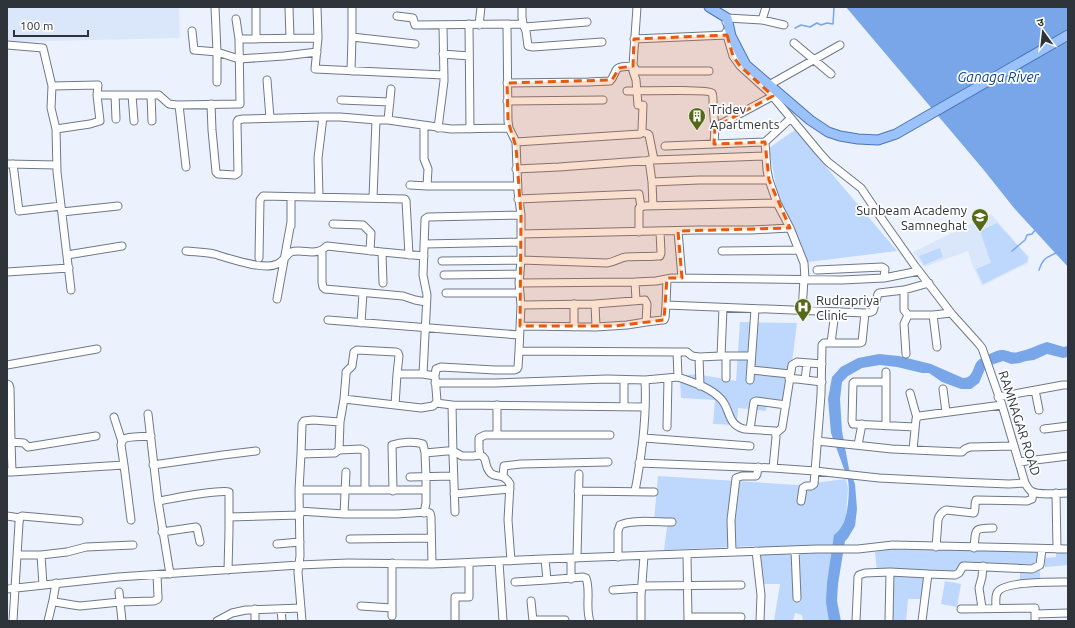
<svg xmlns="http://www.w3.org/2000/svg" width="1075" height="628" font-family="Ubuntu,'Noto Sans Devanagari',sans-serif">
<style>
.built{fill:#dae7fb}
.green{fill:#bdd7fd}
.water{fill:#78a6e9}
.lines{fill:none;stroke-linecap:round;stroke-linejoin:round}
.stream{stroke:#78a6e9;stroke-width:1.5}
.minor-casing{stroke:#6e7988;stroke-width:9}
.major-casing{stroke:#4a75b5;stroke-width:11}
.minor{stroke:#fff;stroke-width:7}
.major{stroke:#9bc2fa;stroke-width:9}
.marked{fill:#e8590c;fill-opacity:0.2;stroke:#e8590c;stroke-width:3;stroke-dasharray:8 5;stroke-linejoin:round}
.labels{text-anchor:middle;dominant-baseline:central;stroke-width:3.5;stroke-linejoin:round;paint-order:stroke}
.poi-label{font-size:13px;fill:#2f333a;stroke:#fff;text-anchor:start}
.street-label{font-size:13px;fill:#2f333a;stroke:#fff}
.water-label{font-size:14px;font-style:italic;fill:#074390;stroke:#fff}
</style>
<rect width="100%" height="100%" fill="#ebf2fd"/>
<path class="built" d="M7,7H179L180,38L7,42Z
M991,214L1029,257L1028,263L982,286L972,265L968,251L924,267L913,252Z"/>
<path class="green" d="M795,130L897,251L808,262L777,192L769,148Z
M997,223L1028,257L1027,262L983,284L976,269L991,263L980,231Z
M940,248L943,257L924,265L919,256Z
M740,322L797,323L787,401L768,398L766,411L738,408L737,425L713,424L715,400L681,398L680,376L696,374L736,381Z
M658,476L797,485L846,479L848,488L845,530L837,541L833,621H803L802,615L795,613L793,621H774L780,584H763L758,546L664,550L668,520L654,521Z
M892,548L1038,550V564H960L956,571L877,572L875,552Z
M1068,552V565L1045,567V558L1056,557V553Z
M1040,569V580L1020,581V570Z
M893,575H925L923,599H908L906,621H892L891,609L894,601L888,582Z
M945,581L961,584L957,607L941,604Z"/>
<path class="water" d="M846,7H1068V267L1014,208L983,169Z
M1047,342L1064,347L1067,346L1068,343V357L1063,358L1047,354L1034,360L1026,361L1020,363L1011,364L1003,361L994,364L985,369L979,383L971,389H961L942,382L929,373H922L897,367L880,365L862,368L848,376L842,382L840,399L842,431L849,469L855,484L857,509L855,526L848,538L845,541L838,584L837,601L841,621H829L826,602L827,583L834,535C838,532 842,527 844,522C848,512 850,490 848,480L831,433L828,399L832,377L841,367L858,358L879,354L899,356L931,364L963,378C975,378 972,364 980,359C986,356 997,349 1003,350C1008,350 1012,354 1018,352C1028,350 1037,345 1047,342Z"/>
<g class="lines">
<path class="stream" d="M795,28L801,25L810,27L817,23L821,25L827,23L833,24L834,7
M1012,251L1025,240L1027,235L1032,234L1036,229
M1039,270C1043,258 1046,258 1056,253"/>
<g class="minor-casing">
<path id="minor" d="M215,7L217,52L239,59L284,56L317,52
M289,7L290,38
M317,7L318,38L315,69L444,75
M522,7V17L523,24
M397,16L413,18L415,25L523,24L526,31L528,46L533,47L602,42
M762,20L766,7
M726,22L727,18L762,20L784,25
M469,24L470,129
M479,25L481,7
M507,25L508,121L509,128L516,142L518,192L521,215V260L519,283L521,305L595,304L596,327L627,325L646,322L662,320H664L665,318L666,305L865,313L871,312L873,311L878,294L879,293L904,290L929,283
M525,27L587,22
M192,31L194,50L217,52V82
M726,32L733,56L740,66L770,93L819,152L828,162L861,188L884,222L915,266L951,313L978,343L982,348L1002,405L1025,483C1027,486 1028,489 1031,491C1038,496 1059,493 1068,493
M352,37L415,44
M239,39L318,38
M256,39V7
M634,39L727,35
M794,43L831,74
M7,45L43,48L52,86L51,108L56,129L57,172L71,290
M443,54L469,56
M633,65L636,70L638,71H709
M351,71L352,37V7
M633,71L636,80L638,105
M267,80L270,118
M507,83L588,82L610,81C614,77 614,73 617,69C621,65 629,68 633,65L637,7
M769,85L840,45
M52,86L98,85L97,95H159L169,104L177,105L240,104L239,39L236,19
M627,91C638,91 708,89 712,93C713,95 713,97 713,99C713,109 714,118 715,127
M115,95L116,119
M132,95L134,121
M151,95L152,121
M341,100L390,102
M507,101L603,100
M211,104L212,130L216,172L218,174L235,175L238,173L237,122L238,120L243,119L323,117
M179,105L186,167
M388,120L391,89
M424,126V159L428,169L427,186
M438,128L444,81L443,26
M56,129L90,124L100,121L97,95
M642,132L648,134L649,135L654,160
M516,142L640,134L641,133L642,130L643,105
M765,142L767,170L769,180L777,203L790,228L804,263L805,279
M714,144L715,127L773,96
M665,146L765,142L791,118
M649,160L652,182L699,180H769
M7,164L57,165
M13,164L19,211L61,206
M516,169L559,167L654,160L766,156
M652,182L653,206
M410,185L427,186H517
M319,197L318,158L323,117H340L376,120
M373,198L376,120H388L451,129L509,128
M518,199L639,194L641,207
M62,212L118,206
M333,224L363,225L371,233L370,251
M291,226V197
M678,231L682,278
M639,232V208L644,206L777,203
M521,234L698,230H752L790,228
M424,244L520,242
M322,250V282L323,287L325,289L403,296L415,300L426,302
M186,251C195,252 204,252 214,254C228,258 264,271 277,264C283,262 286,255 291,252C300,249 311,254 319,251C323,250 324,248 327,246L382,252
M722,251L799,250
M67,255L122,246
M259,258L260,200L263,196L405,199L406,201L409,255
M442,261L521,260L607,263C615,262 619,258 626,257C636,256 647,257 657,256H660L661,253L660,231
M817,270L882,267L885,269L884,278
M7,272L69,268
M444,275L520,274
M635,282L636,300
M383,283L382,252L424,256
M519,283L635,282L656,281L672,278L842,280L884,278L919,271
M904,290V310L908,315H933L951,313
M446,293H519
M277,299L291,222
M595,304L645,300L647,304L646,322
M521,305L519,351L677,352H687L692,356L699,357
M666,305L667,279
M723,308L721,356H751
M802,311L804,279
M933,315L937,347
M328,320L519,335
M361,323L363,293
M520,326L596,327
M574,327V304
M831,343H860L862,342L865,313
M906,354L904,324L908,315
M726,356V378
M7,365L97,349
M751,370L790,374
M423,374L427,295L423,275L425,219L428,217L521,215
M435,376L436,369L441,367L495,370H514L517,369L518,367L519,351
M678,377C692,382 709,387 720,398C731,408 726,424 744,429L775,431L776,437L773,468
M789,378L822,382
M750,380L755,309
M805,380L807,363
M886,382H854L853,383L852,421L853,424L915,427
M435,383H495L607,379L645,380L678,377L677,352
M7,384L9,385L10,388L11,442L24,443L28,447L96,436
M700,386L699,357L721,356
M943,389L946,412
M1035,390L1039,410
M910,393L917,418
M998,397L1063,385H1068
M344,399L346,375V372L352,366L354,352L357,350L396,352L398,353L399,356L397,374
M395,405L397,374H423L435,376L437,401L436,403L452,405L453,455L455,512
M452,405L645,407
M624,407V380
M148,414L158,501L170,574
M114,417L122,442
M886,426V372
M667,427L668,378
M750,429L754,402L756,401L786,405
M1044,429L1068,426
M776,433L782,428L792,365L797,362L822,364
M497,435V405
M644,438L750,446
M817,441L892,449L959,452H962L965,449L970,447L1014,446
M858,445L862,424
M339,450L361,449L365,451V490
M913,450L916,419L919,416L1002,405
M425,453L447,451H453L462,456H473L480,455
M301,454L302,424L304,421L313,420L340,422
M1019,462L1068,456
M639,463L773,468L815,471L879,478L959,482L1009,484L1025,483
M124,465L121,445C122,442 121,441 124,439C128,436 145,437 151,436
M153,465L223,455L256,451
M7,472H12L11,442
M12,472L124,465L131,520
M503,476L504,466L521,464L608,462
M410,477L453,476
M299,490H426
M393,491L392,445C401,442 415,441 423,444L425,453L426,477V503L424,513
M578,491L654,492
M635,491C642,454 647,417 645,380
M1056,493L1057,549
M454,494L510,489
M158,501C171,499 219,489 229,492V531L228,570
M801,501L803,488L806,486H811L814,484L821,395L822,345L824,343H831L835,312
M299,511L344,514L346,472
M344,514H397L427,512L430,513L431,517L432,564
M7,516L20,518
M229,517L300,515
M162,532L196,527L197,528L200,542
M350,539L431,538
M277,544L300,542
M936,547L938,520C939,515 942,512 946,510L974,513C976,509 974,504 976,500L1027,501L1032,499L1033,492
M974,548C976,529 973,528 993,528
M795,550L797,598
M756,551L761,595L760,621
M732,552L731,520L736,478L742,476H756L757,474L758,467
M687,554L688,621
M17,555H41L67,552L86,547L133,545
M41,555L43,585
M618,557V531L620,525C632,519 658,522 672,522
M577,558L579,474
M545,559L547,580
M511,561L508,520L510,484C503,471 494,480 489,471C484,465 488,458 480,455L479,449V438L485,435H610
M499,562L503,621
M392,563V616
M571,579V558
M515,582L547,580L583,577L586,578C591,591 585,608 590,621
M56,583L53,600L55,602L73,605L80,606L120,602L154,601L158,599V597L157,575
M642,586L741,585
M7,589L118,577L299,565L348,563L432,564L457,563L543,559L817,549H858L893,545L1068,549
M613,590L642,588
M119,592L122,621
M531,601L533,621
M361,606L392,608
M982,608L979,588L982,577L983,566
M996,608C996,604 995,597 997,593C1002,581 1056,582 1068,582
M255,609V621
M281,609L282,621
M961,609L1035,608V614
M688,617H741
M533,620H565
M13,621L19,523L20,517L22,516L79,521
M48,621L53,600
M217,621L232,613L246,610L301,608
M302,621L298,572L300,556L299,490L301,454L335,453L339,450L340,422L344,399L421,408L433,406L436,403
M455,621V597H469V563
M641,621V596L644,556
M856,621L858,577L859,575L865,573L890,572
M889,621L890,572L928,574
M922,621L928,574L955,575L959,573L963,566H965L1032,569L1040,565L1042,549
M1035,621V614L1068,613"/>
</g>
<g class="major-casing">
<path id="major" d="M709,7L727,18L731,36L746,65L810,120L828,132L840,136L858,139L878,140L896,134L1068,35"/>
</g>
<use href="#minor" class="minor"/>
<use href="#major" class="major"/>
</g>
<path class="marked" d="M727,35L733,56L740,66L773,96L715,127L714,144L765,142L769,180L790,228L678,231L682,278H667L664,320L615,326H520L521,215L516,147L508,121L507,83L612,80L619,68L633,66L634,39Z"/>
<defs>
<g id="building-pin" transform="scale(0.9)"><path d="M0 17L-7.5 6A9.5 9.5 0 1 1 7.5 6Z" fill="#566916" stroke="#fff"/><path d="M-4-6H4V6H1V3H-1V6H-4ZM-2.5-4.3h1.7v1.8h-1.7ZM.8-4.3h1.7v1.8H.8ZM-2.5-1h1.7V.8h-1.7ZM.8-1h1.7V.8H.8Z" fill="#fff"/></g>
<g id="school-pin" transform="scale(0.9)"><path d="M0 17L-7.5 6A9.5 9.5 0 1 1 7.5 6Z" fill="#566916" stroke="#fff"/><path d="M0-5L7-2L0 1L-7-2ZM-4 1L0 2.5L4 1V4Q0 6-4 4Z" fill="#fff"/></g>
<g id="hospital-pin" transform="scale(0.9)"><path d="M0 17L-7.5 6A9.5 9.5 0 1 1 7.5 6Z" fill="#566916" stroke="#fff"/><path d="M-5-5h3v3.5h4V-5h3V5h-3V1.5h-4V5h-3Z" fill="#fff"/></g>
</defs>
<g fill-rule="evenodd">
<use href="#building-pin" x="697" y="116"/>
<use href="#school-pin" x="980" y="217"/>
<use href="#hospital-pin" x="803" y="307"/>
</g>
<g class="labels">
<g class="poi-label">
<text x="710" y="109">Tridev<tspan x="710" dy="15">Apartments</tspan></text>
<text x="967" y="210" text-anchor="end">Sunbeam Academy<tspan x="967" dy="15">Samneghat</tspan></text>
<text x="816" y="300">Rudrapriya<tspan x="816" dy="15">Clinic</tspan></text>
</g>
<g class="street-label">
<text transform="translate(1020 423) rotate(72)">RAMNAGAR ROAD</text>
</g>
<g class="water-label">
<text x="998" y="77">Ganaga River</text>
</g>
</g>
<rect width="1075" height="628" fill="none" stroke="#2f333a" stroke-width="16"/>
<g transform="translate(1043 32) rotate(345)" stroke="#ffffff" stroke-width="3" paint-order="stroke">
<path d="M0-3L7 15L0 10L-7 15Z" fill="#2f333a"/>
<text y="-6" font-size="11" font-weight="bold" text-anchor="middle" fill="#2f333a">उ</text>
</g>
<path d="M14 30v6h74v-6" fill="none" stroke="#2f333a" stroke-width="2"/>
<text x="20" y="30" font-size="12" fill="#2f333a" stroke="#ffffff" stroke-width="3" paint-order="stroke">100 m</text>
</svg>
